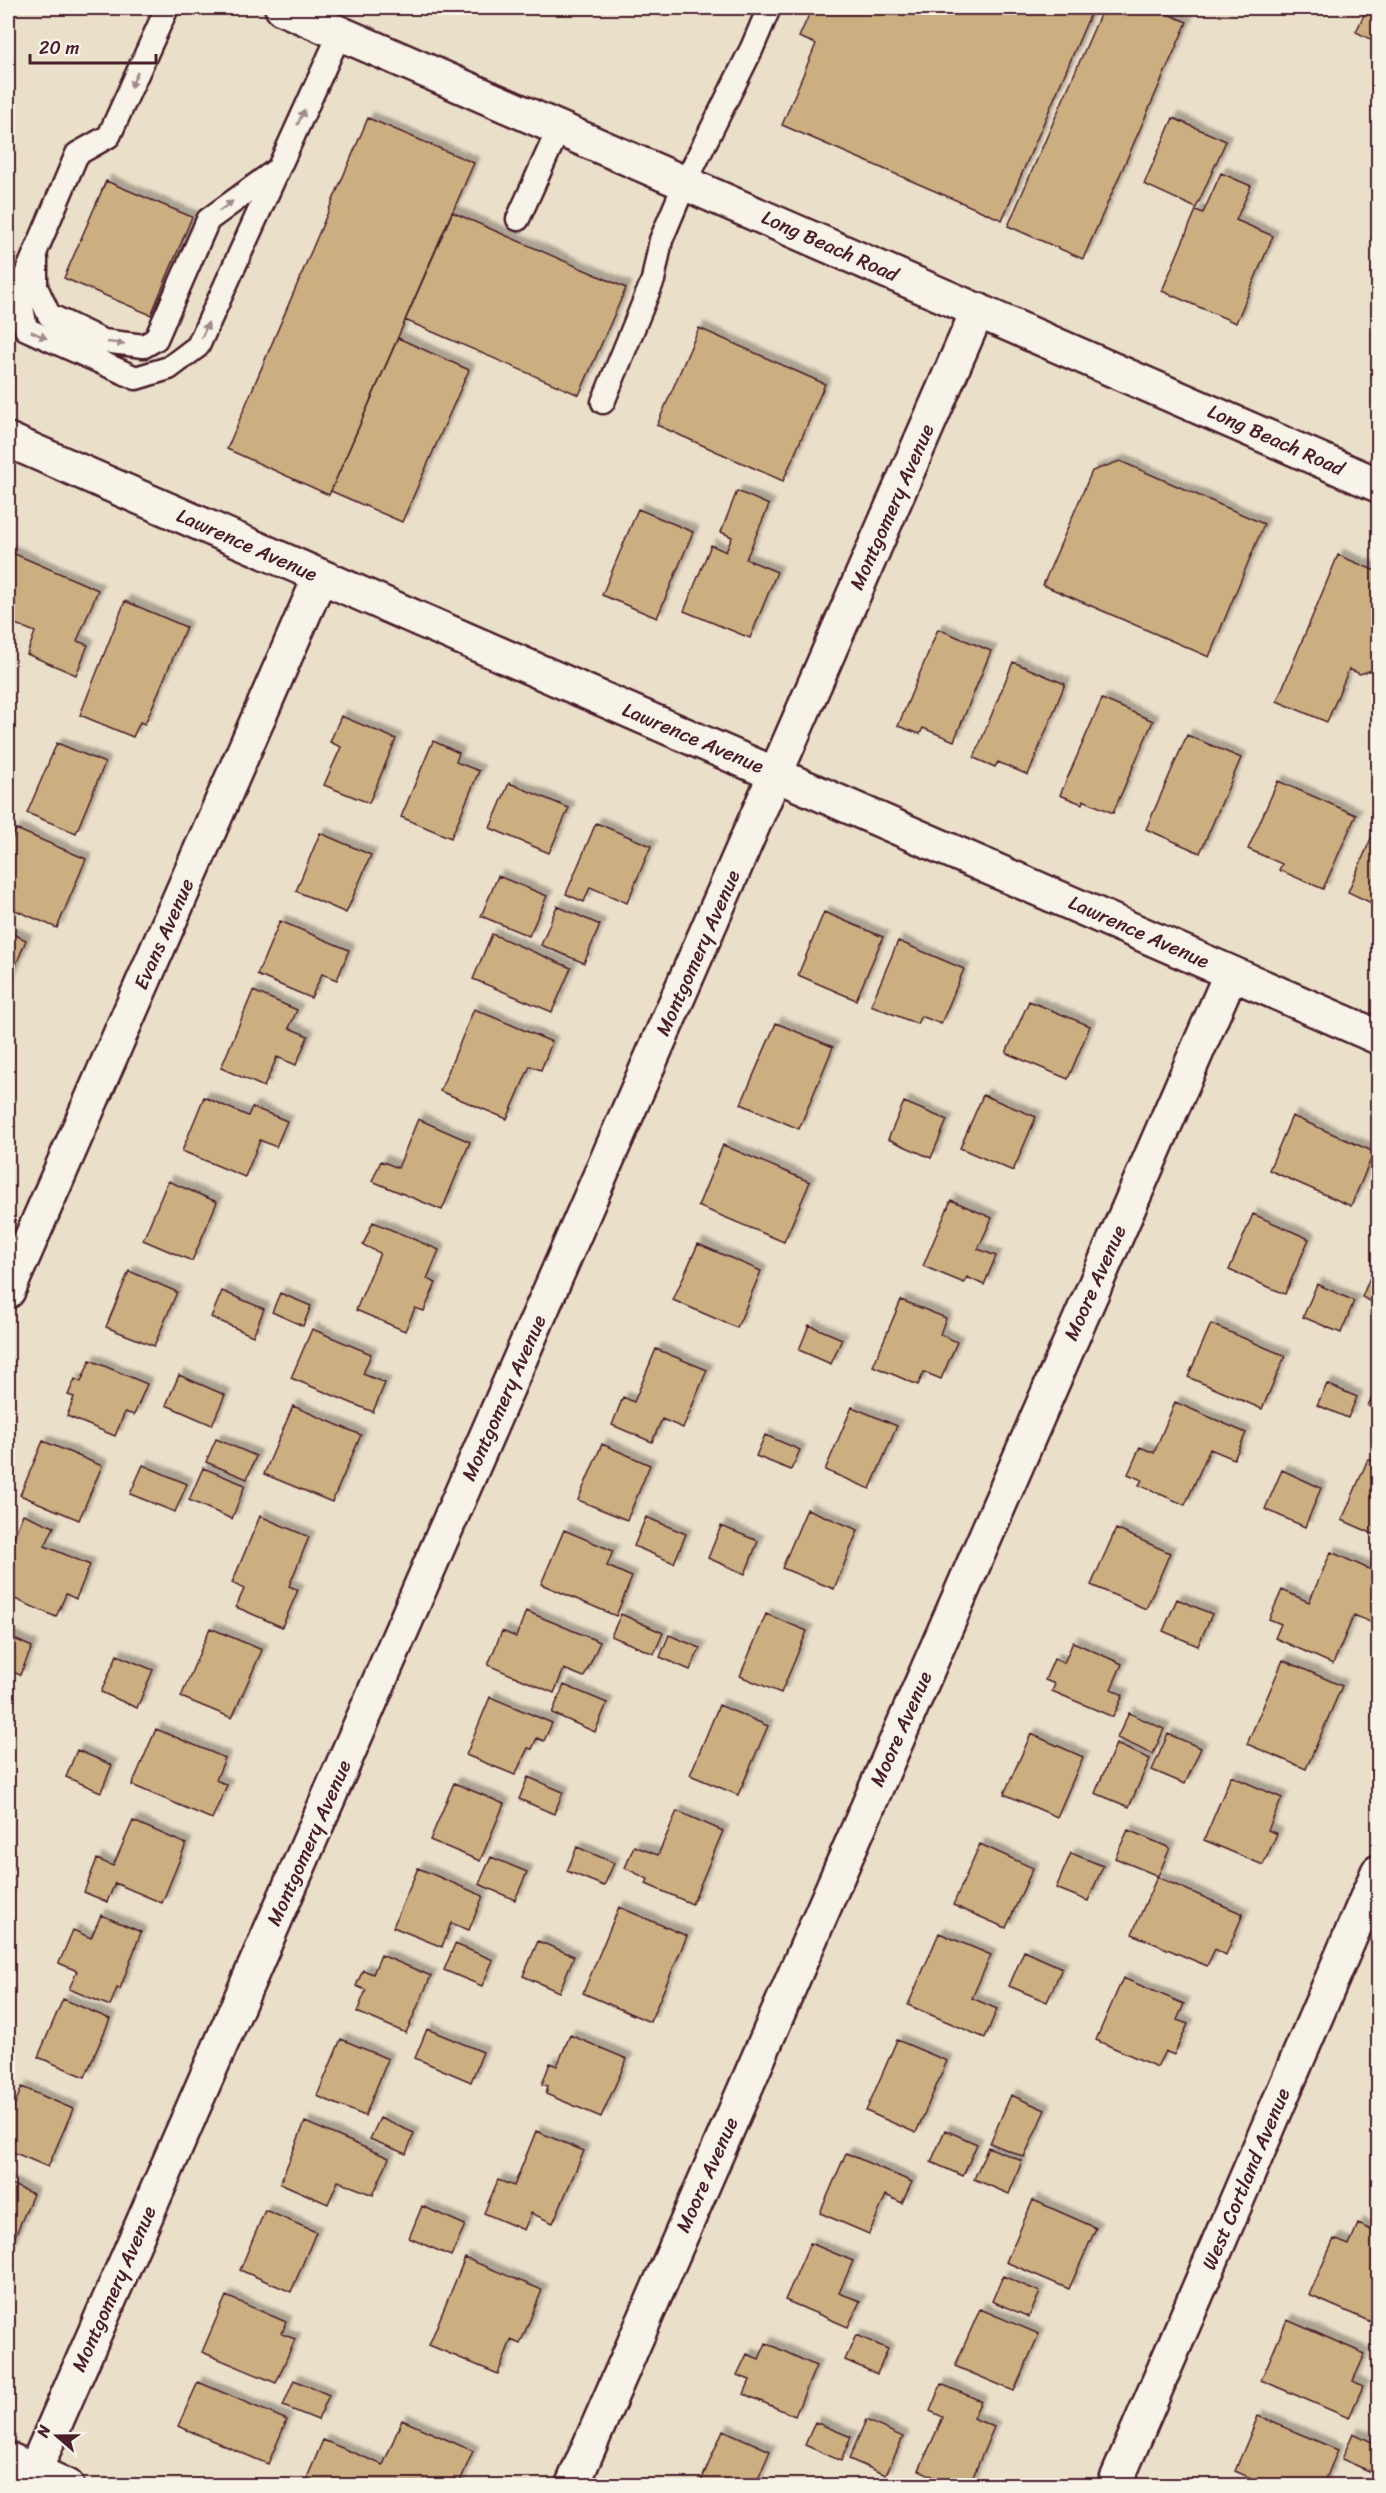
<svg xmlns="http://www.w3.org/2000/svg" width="1386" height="2493" font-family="Sriracha,sans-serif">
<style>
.building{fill:#cbaf80;stroke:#4a1f2b;stroke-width:1.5;filter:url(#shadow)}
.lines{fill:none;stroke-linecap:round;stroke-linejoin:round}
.lane-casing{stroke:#4a1f2b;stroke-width:27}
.street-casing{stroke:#4a1f2b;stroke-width:38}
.primary-casing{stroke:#4a1f2b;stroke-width:38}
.lane{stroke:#f7f3e8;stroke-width:22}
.street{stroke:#f7f3e8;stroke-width:33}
.primary{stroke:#f7f3e8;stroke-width:33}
.oneway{fill:#a0898a}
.labels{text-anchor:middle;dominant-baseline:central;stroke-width:6;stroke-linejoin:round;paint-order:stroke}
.street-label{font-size:20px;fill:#4a1f2b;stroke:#f7f3e8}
</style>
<defs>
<filter id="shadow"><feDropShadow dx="5.5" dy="-5.5" stdDeviation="1.5" flood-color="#0004"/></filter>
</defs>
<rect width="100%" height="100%" fill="#eadfc9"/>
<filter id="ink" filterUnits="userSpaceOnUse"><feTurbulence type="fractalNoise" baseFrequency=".0167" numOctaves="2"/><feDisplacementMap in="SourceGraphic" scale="12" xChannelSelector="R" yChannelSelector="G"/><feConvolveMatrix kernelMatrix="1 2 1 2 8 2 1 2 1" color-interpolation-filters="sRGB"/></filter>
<g filter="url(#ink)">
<path class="building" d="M812,8H1093L1002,220L782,125L816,44L799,37Z
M1103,8H1153L1187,22L1083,259L1008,226Z
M1367,8H1378V43L1356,32Z
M368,118L474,163L329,495L227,449Z
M1173,118L1226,141L1196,208L1144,184Z
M1221,173L1251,186L1236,220L1273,236L1236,323L1162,291L1196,210L1203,213Z
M106,181L192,217L151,315L64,278Z
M452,212L626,288L579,395L405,320Z
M699,328L825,384L783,481L657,425Z
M398,338L469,370L402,522L331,491Z
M1120,461L1264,524L1209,657L1043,585L1092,471Z
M737,491L769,505L746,559L777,572L750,638L684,611L711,545L726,552L732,537L721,532Z
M638,509L693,532L657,618L602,595Z
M8,551L98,590L77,641L88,645L76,675L27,654L35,632L8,621Z
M1338,555L1378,572V668L1360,674L1349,669L1327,722L1277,701Z
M125,601L186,627L145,724L140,722L133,737L80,715Z
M938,629L991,651L954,741L923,728L920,734L898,726Z
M1013,662L1065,684L1028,775L998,762L995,767L974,758Z
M1102,699L1153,721L1113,813L1083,800L1082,804L1060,795Z
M341,716L396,739L369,803L324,785L341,747L330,742Z
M1187,735L1241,758L1200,853L1146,829Z
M433,741L459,753L456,762L479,771L451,838L401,817Z
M57,743L105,763L76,833L27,813Z
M1278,781L1356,815L1323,889L1279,870L1282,864L1248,849Z
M509,783L569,808L549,853L490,828Z
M1378,822V906L1348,892Z
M596,823L651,846L627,903L590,887L584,902L566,894Z
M16,829L86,859L57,928L8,907V848Z
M320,833L371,855L346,913L296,891Z
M498,876L547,896L529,936L481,916Z
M557,906L600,925L584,963L541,945Z
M824,912L883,937L856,1000L798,975Z
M280,921L349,950L337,980L322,974L311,998L257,975Z
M8,932L26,940L8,985Z
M492,934L571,968L552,1012L473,979Z
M898,941L964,969L941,1024L921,1016L917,1024L871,1005Z
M253,991L297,1010L289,1028L308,1036L296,1065L277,1057L264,1087L221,1068Z
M1029,1001L1090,1026L1068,1079L1006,1053Z
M474,1009L552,1042L541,1070L530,1066L507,1119L440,1091Z
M776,1023L833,1047L799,1129L741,1104Z
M983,1095L1036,1117L1013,1171L960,1148Z
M204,1097L248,1116L252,1107L287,1121L276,1147L260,1140L245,1177L182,1151Z
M904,1102L947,1120L931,1158L888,1139Z
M1292,1116L1374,1152L1351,1206L1269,1170Z
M418,1119L470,1142L442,1210L372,1181L381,1161L398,1168Z
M723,1145L810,1182L784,1242L698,1206Z
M168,1181L217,1202L192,1261L143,1240Z
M951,1200L992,1218L978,1249L996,1256L984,1285L967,1277L964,1283L923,1266Z
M1253,1214L1309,1239L1285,1294L1229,1270Z
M373,1222L439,1250L427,1279L436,1283L424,1311L415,1308L405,1331L356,1310L380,1253L363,1245Z
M698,1244L761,1271L737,1328L673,1300Z
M1376,1263L1378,1264V1305L1362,1297Z
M129,1271L177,1292L154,1346L106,1327Z
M1317,1284L1354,1301L1341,1333L1303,1317Z
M222,1291L264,1309L253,1336L211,1317Z
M280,1293L311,1306L303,1326L272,1312Z
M901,1300L946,1318L940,1334L957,1342L941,1379L924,1372L918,1385L873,1366Z
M1211,1324L1285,1356L1262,1409L1188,1377Z
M809,1325L842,1339L831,1364L799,1350Z
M312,1329L371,1354L363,1374L385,1383L373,1412L291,1378Z
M656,1349L707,1370L683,1428L662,1419L652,1442L612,1425L623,1397L634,1402Z
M90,1360L147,1384L134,1415L125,1412L115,1436L67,1416L74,1397L68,1395L75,1379L81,1382Z
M179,1375L225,1395L212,1425L166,1405Z
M1378,1382V1411L1368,1406Z
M1327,1384L1357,1397L1348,1418L1317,1405Z
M1175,1402L1246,1433L1234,1459L1210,1449L1185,1505L1139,1485L1142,1480L1128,1474L1140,1447L1154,1453Z
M293,1406L361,1435L332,1502L264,1474Z
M852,1407L897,1426L870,1489L825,1470Z
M765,1435L800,1450L791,1470L756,1456Z
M216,1439L256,1456L247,1479L206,1462Z
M43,1441L102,1466L79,1520L20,1495Z
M602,1444L650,1465L627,1520L578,1500Z
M1368,1459L1378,1463V1536L1342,1520Z
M143,1465L187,1484L175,1512L130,1494Z
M203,1468L245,1485L232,1519L189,1500Z
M1282,1470L1321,1488L1305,1527L1265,1509Z
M807,1509L858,1530L834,1589L782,1568Z
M23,1514L54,1527L45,1546L90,1565L76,1599L66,1594L56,1617L8,1596V1552Z
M260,1516L309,1537L289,1586L298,1590L282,1627L236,1607L244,1589L232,1583Z
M646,1517L686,1534L674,1563L634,1546Z
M721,1526L758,1541L745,1574L708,1558Z
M1116,1529L1170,1553L1146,1609L1091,1585Z
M564,1530L613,1551L607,1566L632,1577L616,1616L541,1584Z
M1331,1552L1378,1573L1377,1625L1354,1615L1333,1664L1275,1638L1281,1624L1269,1619L1282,1590L1309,1602Z
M1177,1599L1212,1614L1198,1646L1163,1631Z
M526,1611L600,1642L584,1677L564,1669L554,1693L488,1665L502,1631L516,1637Z
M621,1614L663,1633L654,1654L611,1636Z
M766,1614L807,1631L781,1693L740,1676Z
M210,1628L262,1650L232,1718L181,1697Z
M669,1635L700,1648L690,1670L660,1657Z
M8,1636L32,1647L20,1675L11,1671L8,1679Z
M1073,1642L1122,1664L1111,1689L1123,1695L1113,1717L1052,1691L1055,1684L1045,1680L1054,1659L1064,1663Z
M117,1655L153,1670L137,1708L101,1692Z
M1283,1660L1342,1686L1306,1769L1247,1744Z
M564,1685L607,1703L595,1732L552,1713Z
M490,1697L552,1723L544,1741L537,1738L532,1749L528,1748L515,1775L466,1755Z
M719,1705L768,1726L738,1795L690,1775Z
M1129,1713L1164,1729L1153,1754L1117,1738Z
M156,1729L225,1758L216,1780L227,1785L212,1819L132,1785Z
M1031,1734L1083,1757L1057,1817L1004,1794Z
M1168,1734L1201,1748L1185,1784L1152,1770Z
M1116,1744L1150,1759L1129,1807L1095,1793Z
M77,1750L112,1765L101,1792L66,1777Z
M1231,1776L1282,1798L1268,1830L1277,1834L1263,1865L1204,1840Z
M528,1777L563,1792L554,1814L519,1799Z
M454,1783L504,1804L480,1861L430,1840Z
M677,1811L723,1831L692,1904L646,1884L648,1879L625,1868L634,1846L658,1855Z
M133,1821L186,1844L162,1903L115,1883L107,1902L84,1892L97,1859L113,1866Z
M1128,1830L1170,1848L1158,1876L1115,1858Z
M980,1844L1033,1868L1006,1928L953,1905Z
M577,1847L614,1863L604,1886L567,1871Z
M1071,1853L1103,1866L1088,1901L1056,1888Z
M491,1857L527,1872L515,1900L479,1884Z
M418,1868L483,1896L469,1930L451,1923L442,1947L393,1927Z
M1157,1877L1243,1914L1226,1955L1215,1949L1207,1966L1132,1934Z
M619,1907L687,1936L650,2022L583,1993Z
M101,1915L141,1932L120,1989L117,1988L110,2006L69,1989L77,1971L59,1963L73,1930L91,1938Z
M939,1933L991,1955L972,1998L997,2009L985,2038L908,2005Z
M538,1941L574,1956L559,1992L523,1976Z
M455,1944L493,1960L482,1986L444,1970Z
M1024,1951L1062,1968L1047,2002L1009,1986Z
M381,1955L431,1976L406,2033L357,2012L366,1990L356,1986L363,1970L373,1974Z
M1123,1978L1184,2004L1177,2020L1188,2024L1174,2055L1165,2051L1157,2067L1096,2040Z
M63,1999L110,2019L85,2077L38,2057Z
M427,2029L483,2052L471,2082L415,2058Z
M570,2035L627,2059L601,2117L546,2094L548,2086L542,2084L550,2063L557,2066Z
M341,2039L388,2059L365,2116L317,2096Z
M897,2040L947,2061L916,2133L866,2111Z
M22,2087L73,2109L48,2167L8,2150V2111L11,2113Z
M1011,2095L1045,2110L1024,2157L990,2143Z
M380,2118L414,2133L406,2154L370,2139Z
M305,2122L389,2158L373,2195L338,2181L328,2204L280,2183Z
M945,2130L977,2144L963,2176L931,2162Z
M536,2131L584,2151L553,2223L531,2213L524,2230L484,2213L498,2180L514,2186Z
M988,2147L1022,2161L1009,2194L974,2179Z
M846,2153L912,2182L902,2203L886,2195L869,2234L820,2213Z
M8,2183L33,2194L8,2253Z
M1033,2200L1096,2228L1069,2289L1006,2262Z
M422,2206L465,2225L451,2256L409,2238Z
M265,2210L316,2232L291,2292L240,2270Z
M1358,2224L1378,2233V2257L1374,2268L1378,2269V2325L1309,2295L1334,2239L1349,2245Z
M810,2243L853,2261L839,2293L860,2301L848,2327L785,2300Z
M465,2258L542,2290L520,2344L511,2340L498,2374L429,2345Z
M1003,2276L1040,2292L1029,2317L992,2301Z
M226,2296L286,2322L282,2334L295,2339L276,2383L202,2352Z
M980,2309L1039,2334L1014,2391L955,2366Z
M1287,2320L1365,2354L1353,2381L1363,2386L1349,2418L1261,2380Z
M856,2335L888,2349L877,2374L845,2360Z
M766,2343L816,2366L795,2416L744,2394L750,2380L737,2375L747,2354L759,2359Z
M294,2380L329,2395L318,2420L283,2406Z
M198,2382L287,2420L268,2464L178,2426Z
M941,2384L981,2401L973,2418L994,2427L969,2486H954L919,2470L943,2417L930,2411Z
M1258,2416L1338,2450L1323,2486H1269L1235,2471Z
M402,2420L473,2451L458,2486H324L307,2478L323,2440L383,2465Z
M866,2420L903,2437L886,2475L849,2459Z
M815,2422L851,2437L841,2461L805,2445Z
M723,2430L770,2451L755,2486H699Z
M1353,2433L1378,2445V2475L1342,2459Z"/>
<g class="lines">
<g class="lane-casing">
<path id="lane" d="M167,8L109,136L77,154L19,291L26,329L136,378L169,368L198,346L340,33
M518,219L559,128
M36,259V287L49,315L103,341L144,346L156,339L208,220L275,171
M603,402L653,280L661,240L685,183L752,48L769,8"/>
</g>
<g class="street-casing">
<path id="street" d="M8,440L1378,1037
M8,1291L320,577
M8,2459L67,2486
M28,2486L978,310
M572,2486L1231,973
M1114,2486L1378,1872"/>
</g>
<g class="primary-casing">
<path id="primary" d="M282,8L1378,485"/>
</g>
<use href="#lane" class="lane"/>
<use href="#street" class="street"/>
<use href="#primary" class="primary"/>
</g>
<defs><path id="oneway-solid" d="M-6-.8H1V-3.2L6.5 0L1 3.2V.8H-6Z" transform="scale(1.5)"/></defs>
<g class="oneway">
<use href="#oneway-solid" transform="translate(134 80) rotate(114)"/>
<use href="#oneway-solid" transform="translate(301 117) rotate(-65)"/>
<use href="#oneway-solid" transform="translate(226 206) rotate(-36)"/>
<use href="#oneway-solid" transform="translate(205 330) rotate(-66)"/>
<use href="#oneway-solid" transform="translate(39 335) rotate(24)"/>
<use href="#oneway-solid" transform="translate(116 343) rotate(6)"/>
</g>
</g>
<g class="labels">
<g class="street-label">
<text transform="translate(830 246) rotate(24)">Long Beach Road</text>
<text transform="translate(1276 440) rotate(24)">Long Beach Road</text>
<text transform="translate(892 507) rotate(-66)">Montgomery Avenue</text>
<text transform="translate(247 545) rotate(24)">Lawrence Avenue</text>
<text transform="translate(693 738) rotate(23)">Lawrence Avenue</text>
<text transform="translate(1139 932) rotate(24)">Lawrence Avenue</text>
<text transform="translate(164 934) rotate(-66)">Evans Avenue</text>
<text transform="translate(698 953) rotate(-66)">Montgomery Avenue</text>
<text transform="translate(1095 1283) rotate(-66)">Moore Avenue</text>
<text transform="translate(504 1398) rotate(-66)">Montgomery Avenue</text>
<text transform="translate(901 1729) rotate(-66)">Moore Avenue</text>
<text transform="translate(309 1843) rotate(-66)">Montgomery Avenue</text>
<text transform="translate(707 2175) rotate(-66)">Moore Avenue</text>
<text transform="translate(1246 2179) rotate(-67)">West Cortland Avenue</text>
<text transform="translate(114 2289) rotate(-66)">Montgomery Avenue</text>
</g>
</g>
<rect width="1386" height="2493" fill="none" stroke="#f7f3e8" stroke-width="30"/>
<rect x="15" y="15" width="1356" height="2463" fill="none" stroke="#4a1f2b" stroke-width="2" filter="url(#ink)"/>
<g transform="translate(57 2436) rotate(290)" stroke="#f7f3e8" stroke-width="4.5" paint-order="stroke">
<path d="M0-4.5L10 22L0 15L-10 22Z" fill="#4a1f2b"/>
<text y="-9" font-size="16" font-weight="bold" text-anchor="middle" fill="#4a1f2b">N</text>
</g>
<path d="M30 54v9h126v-9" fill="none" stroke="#4a1f2b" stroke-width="3"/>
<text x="39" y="54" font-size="18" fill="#4a1f2b" stroke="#f7f3e8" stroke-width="4.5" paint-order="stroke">20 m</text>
</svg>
